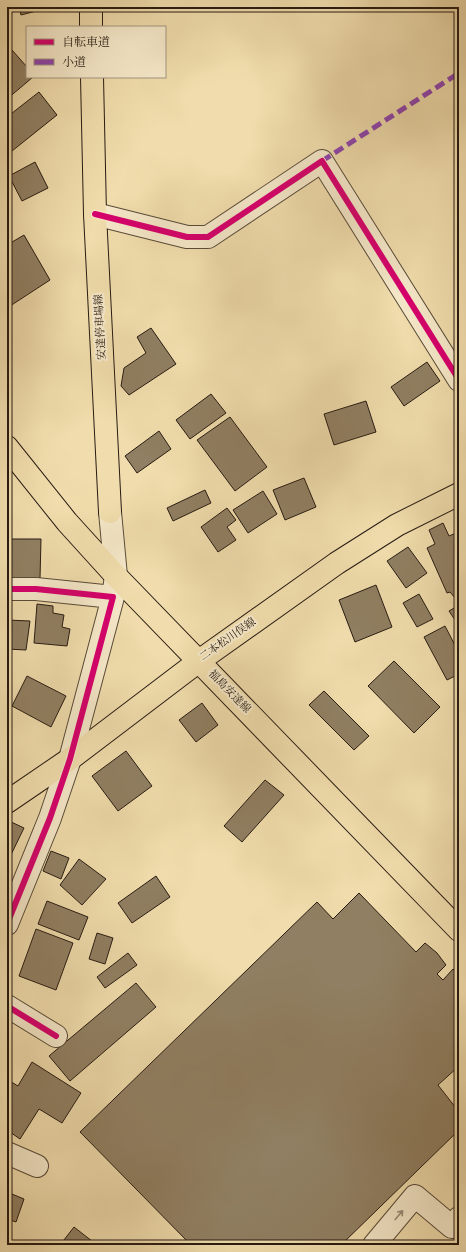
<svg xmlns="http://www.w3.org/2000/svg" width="466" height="1252" font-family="Vollkorn,'Noto Serif JP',serif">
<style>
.building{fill:#907f62;stroke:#271b12}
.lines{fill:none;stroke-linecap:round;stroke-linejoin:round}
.minor-casing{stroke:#594b38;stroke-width:24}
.major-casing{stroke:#271b12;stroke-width:24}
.minor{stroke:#f5e8c9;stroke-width:22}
.major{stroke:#f0dcac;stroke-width:22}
.quiet{stroke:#8e44ad;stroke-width:5;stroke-dasharray:10 5;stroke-linecap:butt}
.cycleway-casing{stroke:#f5e8c9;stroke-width:8}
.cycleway{stroke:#d6006c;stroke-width:6}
.oneway{stroke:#988c77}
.labels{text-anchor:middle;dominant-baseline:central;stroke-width:4;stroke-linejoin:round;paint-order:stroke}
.street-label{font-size:11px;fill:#271b12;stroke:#f5e8c9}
</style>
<rect width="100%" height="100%" fill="#f0dcac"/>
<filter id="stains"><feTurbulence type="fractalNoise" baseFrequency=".005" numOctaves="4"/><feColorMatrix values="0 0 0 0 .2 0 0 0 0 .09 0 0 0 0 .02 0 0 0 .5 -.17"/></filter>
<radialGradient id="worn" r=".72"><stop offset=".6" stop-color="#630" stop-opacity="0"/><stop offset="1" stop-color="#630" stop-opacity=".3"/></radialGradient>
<path class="building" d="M19,7H43L44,9L21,15Z
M12,50L27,67V77H33L7,99V54Z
M39,92L57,115L7,155V117Z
M35,162L48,188L22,201L9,176Z
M24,235L50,280L7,308V245Z
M151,328L176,364L129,395L121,386L124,368L146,353L137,337Z
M427,362L440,381L404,406L391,387Z
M211,394L226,413L190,439L176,420Z
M366,401L376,432L334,445L324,414Z
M230,417L267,467L235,491L197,440Z
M159,431L171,449L137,473L125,456Z
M304,478L316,507L285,520L273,490Z
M205,490L211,503L173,521L167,508Z
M263,491L277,514L248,533L233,510Z
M227,508L236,520L227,527L236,540L218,552L201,527Z
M443,523L449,536L456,533L459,540V596L455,598L450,592L447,593L427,548L435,544L429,530Z
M7,539H41L40,579H7Z
M408,547L427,573L406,588L387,561Z
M376,585L392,627L355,642L339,600Z
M419,594L433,619L417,627L403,603Z
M37,604L53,606V613L64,615L62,627L70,629L67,646L34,643Z
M459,605V626L449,611Z
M7,620L30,621L26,650L7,649Z
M445,626L459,653V674L447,680L424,637Z
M394,661L440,707L414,733L368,686Z
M27,676L66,696L51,727L12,706Z
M324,691L369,736L354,750L309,705Z
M202,703L218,725L196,742L179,720Z
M459,718V728L455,720Z
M126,751L152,786L118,811L92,776Z
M265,780L284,795L242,842L224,826Z
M7,820L24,828L7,863Z
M51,851L69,858L61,879L43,871Z
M79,859L106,879L82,905L60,885Z
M156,876L170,897L132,923L118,903Z
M359,893L416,952L425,943L437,953L446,965L437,974L443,980L453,969L459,975V1066L438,1085L459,1112V1130L341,1245H191L80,1132L317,902L333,919Z
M47,901L88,917L79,940L38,924Z
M36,929L73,943L56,990L19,976Z
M97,933L113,938L105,964L89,959Z
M128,953L137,965L105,988L97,977Z
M136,983L156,1007L70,1081L49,1056Z
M32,1062L81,1093L62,1123L39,1109L20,1139L7,1130V1081L8,1080L18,1086Z
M7,1192L24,1199L16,1222L7,1219Z
M74,1227L97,1245H60Z"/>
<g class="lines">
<g class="minor-casing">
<path id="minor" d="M95,214L187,237H208L322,161L459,380
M7,589H36L113,597
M7,924L50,818L70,759L113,597L116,576L110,512
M7,1006L56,1036
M7,1153L37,1166
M374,1245L415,1196L452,1227L459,1218"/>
</g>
<g class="major-casing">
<path id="major" d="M91,7V27
M92,77L95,214L110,512
M7,447L67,522L116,576L459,930
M7,802L70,759L199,661L337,563L397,525L459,494"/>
</g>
<use href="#minor" class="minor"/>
<use href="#major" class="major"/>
<path class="quiet" d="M322,161L459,73"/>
<g class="cycleway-casing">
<path id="cycleway" d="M95,214L187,237H208L322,161L459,380
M7,589H36L113,597L70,759L50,818L7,924
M7,1006L56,1036"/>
</g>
<use href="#cycleway" class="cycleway"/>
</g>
<defs><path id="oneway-shaft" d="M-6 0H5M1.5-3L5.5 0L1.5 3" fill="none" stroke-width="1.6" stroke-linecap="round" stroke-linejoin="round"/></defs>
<use class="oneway" href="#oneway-shaft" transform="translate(399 1215) rotate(-50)"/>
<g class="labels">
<g class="street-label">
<text transform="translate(101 327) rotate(-93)">安達停車場線</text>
<text transform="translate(228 640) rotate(-35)">二本松川俣線</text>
<text transform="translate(229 692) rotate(46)">福島安達線</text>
</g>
</g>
<rect width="466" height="1252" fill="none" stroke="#f0dcac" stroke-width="24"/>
<rect x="8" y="8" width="450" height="1236" fill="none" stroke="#271b12" stroke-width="2"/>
<rect x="12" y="12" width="442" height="1228" fill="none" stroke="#271b12"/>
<rect x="26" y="26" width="140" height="52" fill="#f5e8c9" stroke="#a39680"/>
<rect x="34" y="39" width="20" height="6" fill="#d6006c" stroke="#a39680"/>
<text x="62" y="46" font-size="12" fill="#271b12">自転車道</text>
<rect x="34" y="59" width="20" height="6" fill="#8e44ad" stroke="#a39680"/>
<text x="62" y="66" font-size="12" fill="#271b12">小道</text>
<rect width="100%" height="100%" filter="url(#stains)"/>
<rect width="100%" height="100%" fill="url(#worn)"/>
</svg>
